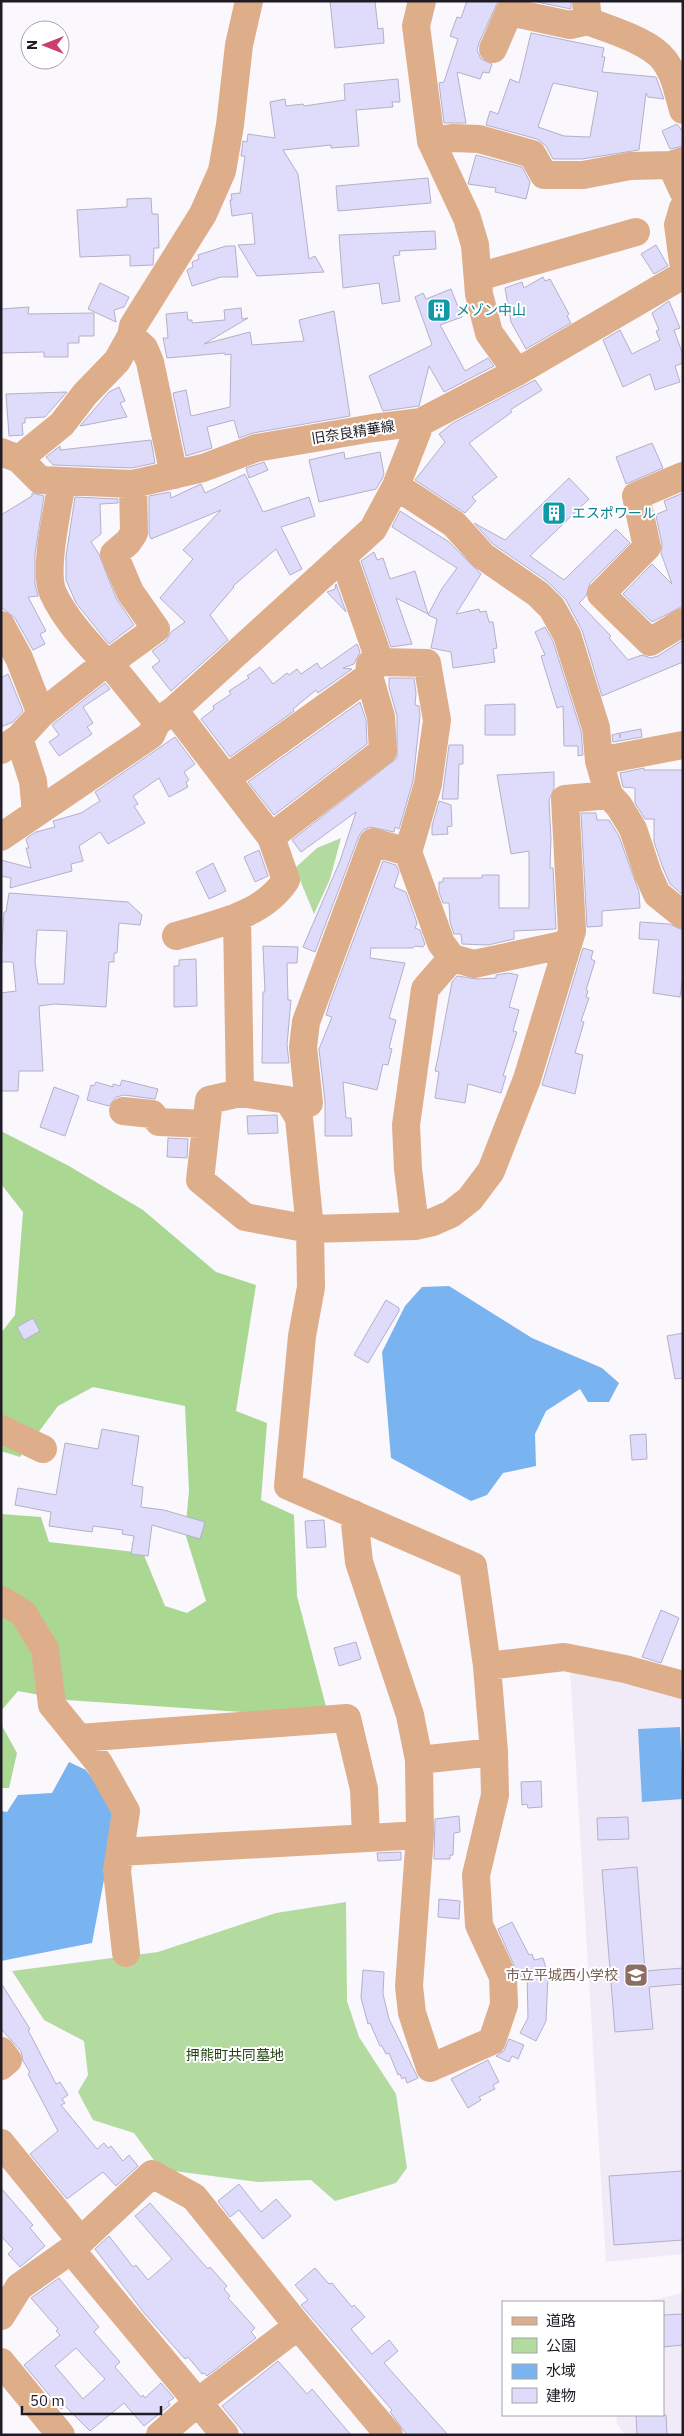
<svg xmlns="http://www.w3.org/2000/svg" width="684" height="2436" font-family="'IBM Plex Sans','Noto Sans JP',sans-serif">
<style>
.built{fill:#f1ebf8}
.green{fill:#b3db9f}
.forest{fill:#aad892}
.water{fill:#79b4f0}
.building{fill:#dfdbfa;stroke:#b4b0ca;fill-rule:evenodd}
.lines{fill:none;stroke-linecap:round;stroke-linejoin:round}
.minor{stroke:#dead8a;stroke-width:28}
.labels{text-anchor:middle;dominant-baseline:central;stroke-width:4;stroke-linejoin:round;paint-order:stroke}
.culture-label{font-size:14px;fill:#0d838f;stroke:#fff;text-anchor:start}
.street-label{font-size:14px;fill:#201c25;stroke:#fff}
.education-label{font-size:14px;fill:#785e54;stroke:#fff;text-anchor:end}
.park-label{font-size:14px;fill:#234111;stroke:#fff}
</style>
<rect width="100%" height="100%" fill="#faf7fd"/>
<path class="built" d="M570,1668L683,1696V2254L606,2262Z
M683,2293V2435H625L617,2424L616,2415H663V2302H644Z"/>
<path class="green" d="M341,838L330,879L314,914L295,868L317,848Z
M346,1902L347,2001L359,2037L396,2094L407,2168L396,2183L335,2201L311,2180L257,2182L174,2171L156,2163L134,2133L93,2120L78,2092L88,2075L84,2041L44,2020L12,1971L158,1952L276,1913Z"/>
<path class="forest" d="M1,1131L69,1166L143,1210L216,1272L256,1285L236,1411L267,1423L261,1500L294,1515L297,1596L329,1718L67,1700L18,1691L1,1711V1514L41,1517L49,1542L143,1553L165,1606L187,1613L206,1601L185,1533L189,1491L185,1406L93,1387L58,1406L20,1457L1,1451V1333L15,1315L23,1212L1,1184Z
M1,1724L17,1753L9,1788H1Z"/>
<path class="water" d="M449,1286L532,1338L602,1368L619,1383L609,1402H588L580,1389L546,1411L535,1434L536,1466L503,1473L487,1495L471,1501L391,1458L382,1352L405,1306L422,1287Z
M680,1727L683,1799L642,1802L638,1729Z
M69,1762L86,1770L117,1811L92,1943L1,1961V1811L7,1812L18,1795L52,1793Z"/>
<path class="building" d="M330,1H375L378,29L383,28L384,43L335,48Z
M467,1H498L479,43L477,50L481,59L492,64L489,73L483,72L480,79L457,72L466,123H444L439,83L444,82L458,39L450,36L457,17L461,18Z
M538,1H571V9L537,2Z
M531,33L604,48L602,57H605L602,72L656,77L664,99L648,97L646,93L639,150L582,159H553L546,146L537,139L486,125L490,111L498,114L510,79L519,83ZM553,83L598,92L590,137L564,136L538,127Z
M398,79L400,102H392L393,107L356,110L359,146L331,148V145L283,150L298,174L309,259L315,256L324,272L257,276L238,245L255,244L252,213L232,216L230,200H232L231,194L240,193L245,156H241L243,141L247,142L248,134L275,138L270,102L285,99L286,106L303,104L304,106L345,100L344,84Z
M677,124L683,132V146L670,149L662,131Z
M476,155L522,167L530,182L526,199L495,192L496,188L468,184Z
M428,178L431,203L338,211L336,186Z
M151,198L152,214H158L159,248H154L153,265L130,266V255L80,257L77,210L127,207V199Z
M435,231L436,249L399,251L400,255L393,256L400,301L382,304L379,283L343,288L339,235Z
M656,245L668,266L654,274L641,254Z
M226,246H235L238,277H221L192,286L187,270L193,267L192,262L199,259L198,255Z
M543,277L545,281L550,279L569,314L567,316L571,323L526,349L511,322L505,288L522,282L524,288Z
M100,283L129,297L124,307L114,310L116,322L88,309Z
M451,289L462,317L440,325L465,371L488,358L494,366L444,392L429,366L419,406L383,411L369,376L432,345L415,297L423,293L426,299Z
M669,301L680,328L674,330L683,355V363L675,366L680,382L655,390L650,374L623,387L603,340L620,330L632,354L660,340L656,331L659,330L652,313Z
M29,307L28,314L94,313V336H79V343H68V357H44V352L1,353V309Z
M241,308L242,319L248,318L204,344L250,332L252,345L304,341L299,320L334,311L350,416L253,433L239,438L234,420L207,427L212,448L186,456L173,393L186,390L191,416L230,407L231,354L225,355V353L167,358L163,338H168L166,314L187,312L188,320H192V323L225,320L224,310Z
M535,380L542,390L510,410L512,412L469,443L497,477L472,497L476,501L465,513L415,480L445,442L439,434L453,423Z
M119,387L125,401L120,403L127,417L80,426L109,392Z
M67,392L45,417L25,418V423H22L23,435L9,436L6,394Z
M151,440L155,463L132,468L53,465L46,457L60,446V450Z
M652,443L663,468L626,484L616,457Z
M344,452L345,459L380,452L384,474L382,479L376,489L319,502L309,460Z
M264,462L268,470L249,478L246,468Z
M245,474L263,512L309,497L315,516L281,527L302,569L290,575L276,549L233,586L234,587L210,615L228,640L171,691L152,667L160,661L152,651L166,641L171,632L185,622L160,598L193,559L183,550L221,510L151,539L149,534V496L170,492L171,498L201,484L205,493Z
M569,478L589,499L530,556L564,580L616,529L630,543L590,583L586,596L579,603L611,636L609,638L628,660L642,655L651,658L658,656L683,640V662L602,696L582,630L566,600L547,581L493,544L474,523L505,540Z
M32,493L44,496L35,554V584L38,596L28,597L46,631L40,634L45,644L33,650L15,618L1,607V515L32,496Z
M683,493V606L652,622L623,594L652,564L672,584L661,553L662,544L656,516L657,514L667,510L664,501Z
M75,497L118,499V503L100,504L101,534L91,542L99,554L116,598L134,625L109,644L76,603L66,580V556Z
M400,511L449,542L481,574L456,614L479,609L480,612L486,611L489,622H493L497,648L493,649L495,662L453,668L451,652L431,648L437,619L428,615L441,590L457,568L392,527Z
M374,552L377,560L383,558L390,579L415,571L428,614L396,598L412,644L391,647L361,561Z
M336,584L346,612L327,592L335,589Z
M545,627L553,641L581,731L583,755L578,756V746H564L563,706L557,708L541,656L545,655L535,632Z
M357,644L360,652L354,664L343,668L352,669L318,693L316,690L293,709L294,711L230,757L201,719L214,709L213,706L231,694L229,691L249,678L247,676L260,667L273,684L287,673L289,675L297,669L301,674L317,663L321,669Z
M8,674L23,711L13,722L1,727V678Z
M389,678H414L416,693L415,705L419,706L420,716L413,781L399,829L395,827L394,832L370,827L363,830L359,836L315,952L303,947L340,861L356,812L301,852L292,840L397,758V716L389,687Z
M105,683L110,689L83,707L93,723L87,727L92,734L59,756L49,742L59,735L52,725Z
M360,702L366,720L367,744L274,815L248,782Z
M515,704V735H485V705Z
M641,729L642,737L613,742L612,735L619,733L620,738V733Z
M175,737L195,764L184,772L189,780L186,782L188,787L169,797L159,778L133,796L138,804L134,806L145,823L108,844L100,832L79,846L83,861L71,864L72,871L10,888L11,878L1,876V860L31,868L26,848H29L26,840L28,837L36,832L55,827L53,821L81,813L100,801L95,792Z
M449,745H463V764H459L458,799H442Z
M644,768V770H683V895L670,884L663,868L654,842V819H645L635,803V788L623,787L620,773Z
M554,772V789L549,800L551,838L550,868H553L556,929L514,931V939L488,945L462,944L461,934H454L450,922L449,903H443L439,892V882H443V878H482V875H499V908H529V851L511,854L497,775Z
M439,801L451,805L452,826L447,827L448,834L432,835V826Z
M581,813H596L597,820H609L619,836L639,892L640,908L602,911V926L587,927Z
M259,850L268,876L255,882L244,857Z
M383,861L396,865L399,872L394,887L406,892L417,923L415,928L420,930L425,944L423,947L415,946L413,948H371L370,958L405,963L389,1018L396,1020L389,1048L392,1049L388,1065L383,1064L377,1090L343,1082L346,1118H351L352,1136H325V1101L319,1049L332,1017L326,1015L330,1002Z
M213,863L226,891L209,899L196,872Z
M9,893L128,902L142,915L140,925L119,923L117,953H114V962H109L106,1007L55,1004L39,1006L43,1071H19L18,1091H1V993L16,991L13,962H1L4,912H6ZM37,930L67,931L64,984H38L35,962Z
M640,922L669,924L683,930V975L680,997L653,993L659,940L639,939Z
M263,946L298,947L297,963H287L288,1000H291L287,1045L289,1063H262L263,992H265Z
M583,948L593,951L591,959L595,961L586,990L588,991L586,997L589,998L581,1021L584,1022L575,1053L583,1055L575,1094L542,1085Z
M196,959L197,1006L174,1007V966H179V960Z
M509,973L518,975L509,1007L519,1010L513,1031L517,1032L503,1076H506L501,1093L468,1084L465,1103L435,1098L439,1072L435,1071L438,1057L452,982L457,976L477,979L496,978V975Z
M122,1080L158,1089L155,1099L124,1095L116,1097L109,1106L87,1100L91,1085L94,1086L96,1082L113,1087V1084L120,1086Z
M54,1087L79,1096L65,1136L40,1127Z
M277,1115L278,1133L248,1134L247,1116Z
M168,1138L188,1139L187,1158L167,1157Z
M386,1300L399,1308V1311L368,1363L354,1355Z
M33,1318L40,1331L24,1340L17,1327Z
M683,1333V1378L675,1379L667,1336Z
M102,1429L139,1436L132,1485L143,1487L141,1507L164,1510L205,1522L200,1539L152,1525L148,1556L131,1554L134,1536L122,1534L123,1530L93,1526L92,1532L49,1526L51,1512L15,1505L18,1488L56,1495L65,1443L98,1449Z
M646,1434L647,1459L632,1460L630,1435Z
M324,1520L326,1547L307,1548L305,1521Z
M661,1610L679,1618L661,1663L642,1657Z
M356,1642L361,1659L339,1666L334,1648Z
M541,1781L542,1807L528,1808L527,1804L522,1805L521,1782Z
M459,1816L460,1832L454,1833L453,1855H450V1859H434L435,1819Z
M628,1817L629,1839L598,1840L597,1818Z
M401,1852V1860L378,1861L377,1853Z
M637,1867L645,1971L683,1968V1984L649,1987L653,2029L615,2032L602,1870Z
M439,1899L460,1901L459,1919L438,1917Z
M512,1922L529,1955L532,1954L534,1960L543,1958L548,1975L546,2021L536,2041L520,2033L528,2018L527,1974L519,1977L498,1929Z
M363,1970L384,1972L383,1994L389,2019L418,2078L407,2083L405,2077L402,2079L400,2074L398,2075L389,2053L386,2054L382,2046H380L370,2023L368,2024L361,1998Z
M1,1983L30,2029L28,2030L56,2084L60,2082L68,2095L62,2099L65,2103L61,2105L97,2149L104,2143L108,2148L111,2146L123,2161L129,2155L138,2166L116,2186L103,2172L67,2199L30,2154L58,2131L28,2074L30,2072L23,2061L21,2051L1,2029Z
M509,2039L524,2045L518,2059L512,2056L509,2062L496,2056L504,2051Z
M488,2060L499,2082L493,2085L495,2089L479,2097L481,2100L468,2108L451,2079Z
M683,2171V2240L614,2245L609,2176Z
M239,2184L261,2212L276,2199L291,2216L263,2239L239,2210L230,2217L218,2201Z
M1,2188L33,2225L30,2228L45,2246L20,2267L8,2254L13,2249L1,2236Z
M150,2203L208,2269L210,2267L227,2286L224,2289L230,2296L228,2298L255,2328L251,2332L256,2338L207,2376L204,2373L202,2374L188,2357L185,2359L145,2314L95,2249L109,2236L133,2267L136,2265L148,2280L172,2259L135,2216Z
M315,2268L329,2284L332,2283L352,2307L354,2305L365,2317L351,2329L372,2354L389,2340L398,2351L384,2363L448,2435H407L390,2412L392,2410L301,2305L308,2300L295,2285Z
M59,2278L99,2327L94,2332L120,2362L115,2367L141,2397L143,2395L145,2398L161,2383L174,2398L168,2402L170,2405L144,2426L124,2403L90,2431L65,2406L61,2409L24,2365L60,2335L56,2331L58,2329L31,2298ZM76,2348L105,2379L83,2399L55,2366Z
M683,2314V2345L663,2347V2315Z
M278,2361L307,2394L312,2389L351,2435H246L222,2406Z
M636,2415H666L667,2435H637Z"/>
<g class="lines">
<path class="minor" d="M422,1L416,26L431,141L467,218L475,245L479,294L489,333L517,372
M586,1L588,21C610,30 650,41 664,60C675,74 678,93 683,110
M493,49L509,12L570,25L588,21
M431,141L454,138L479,139L532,154L544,175H583L630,166L671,165L683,161
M671,165L683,191
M683,208L678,225L683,262
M478,277L636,232
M131,336L144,348L150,362L174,475
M1,452L19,459L40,480L133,484L203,468L256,448L373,428L421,422L517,372L683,275
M19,459L62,424L85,394L117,361L131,336L133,326L203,214L222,171L230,125L239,45L249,1
M683,476L636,496L647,547L601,594L650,642L683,622
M62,482C58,508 43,570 53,593C65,619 85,640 104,661L109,663L157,722
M396,486L454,524L483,556L538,594L552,608L567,635L596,728L599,761L609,795L619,806L633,829L648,874L657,894L683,915
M343,556L380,662
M1,625L19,658L41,714
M174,710L271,837L286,880C263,916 215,924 176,936
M19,738L33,781L36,813
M1,750L19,738L41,714L103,665L109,663L156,629L130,592L114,554L128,542L134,533L133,484
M599,761L683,745
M227,778L369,676L370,664L380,662L427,663L437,720L428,784L408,852L441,943L452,958L474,964L567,944
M1,837L151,735L157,722L174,710L373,529L396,486L421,422
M271,837L383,751L381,717L369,676
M237,917L240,1093L209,1100L200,1180L245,1217L310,1229L415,1226L433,1222L451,1214L470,1199L491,1171L527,1079L572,931L565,799L609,795
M240,1093L288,1100L299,1118L310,1229L311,1287L302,1336L288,1486L473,1566L487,1666L494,1752L495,1795L476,1875L479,1925L503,1977L504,2005L492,2041L430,2068L412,2013L409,1986L420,1835L419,1760L410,1715L359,1562L354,1514
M309,1103L303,1047L306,1022L373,842L408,852
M123,1111L152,1114L159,1122L206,1124
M415,1226L408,1169L406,1125L425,989L452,958
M1,1429L43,1449
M1,1600L23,1613L45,1649L52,1705L99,1763L126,1811L117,1871L126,1953
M487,1666L564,1657L625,1669L683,1685
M79,1738L347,1718L364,1789L366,1838
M419,1760L494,1752
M120,1852L420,1835
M1,2051L8,2060L1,2066
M1,2143L80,2240
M71,2250L225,2435
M1,2316L19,2287L71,2250L152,2174L194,2197L298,2326L389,2435
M1,2362L61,2435
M160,2435L198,2402L298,2326"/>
</g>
<defs>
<g id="building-square" transform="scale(1.25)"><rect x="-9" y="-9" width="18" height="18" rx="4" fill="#0f9aa8" stroke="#fff"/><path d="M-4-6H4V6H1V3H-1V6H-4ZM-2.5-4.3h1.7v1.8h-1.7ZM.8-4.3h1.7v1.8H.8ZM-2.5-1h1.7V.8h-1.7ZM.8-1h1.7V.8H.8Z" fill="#fff"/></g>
<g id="school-square" transform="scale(1.25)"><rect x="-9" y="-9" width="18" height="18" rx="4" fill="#8d6e63" stroke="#fff"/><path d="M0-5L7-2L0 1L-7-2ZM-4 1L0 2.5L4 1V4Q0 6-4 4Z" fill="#fff"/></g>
</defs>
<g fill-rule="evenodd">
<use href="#building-square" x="439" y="310"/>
<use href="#building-square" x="554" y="513"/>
<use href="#school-square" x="636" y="1975"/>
</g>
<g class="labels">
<g class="culture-label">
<text x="456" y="310">メゾン中山</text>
<text x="572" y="513">エスポワール</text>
</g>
<g class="street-label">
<text transform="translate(353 432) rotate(-9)">旧奈良精華線</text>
</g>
<g class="education-label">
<text x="618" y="1975">市立平城西小学校</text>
</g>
<g class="park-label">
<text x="235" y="2055">押熊町共同墓地</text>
</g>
</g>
<rect width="684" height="2436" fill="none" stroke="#201c25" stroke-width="5"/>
<rect x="502" y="2301" width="162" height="115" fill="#ffffff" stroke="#a6a4a8"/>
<rect x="512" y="2317" width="25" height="8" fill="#dead8a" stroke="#a6a4a8"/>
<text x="546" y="2326" font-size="15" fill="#201c25">道路</text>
<rect x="512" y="2338" width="25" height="15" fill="#b3db9f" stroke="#a6a4a8"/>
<text x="546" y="2351" font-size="15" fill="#201c25">公園</text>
<rect x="512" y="2364" width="25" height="15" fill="#79b4f0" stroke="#a6a4a8"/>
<text x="546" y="2376" font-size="15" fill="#201c25">水域</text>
<rect x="512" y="2388" width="25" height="15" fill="#dfdbfa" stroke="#a6a4a8"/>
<text x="546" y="2401" font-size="15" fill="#201c25">建物</text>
<g transform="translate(45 45) rotate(270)"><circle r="24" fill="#ffffff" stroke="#a6a4a8"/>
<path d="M0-4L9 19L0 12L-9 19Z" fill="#cc3f6c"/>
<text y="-8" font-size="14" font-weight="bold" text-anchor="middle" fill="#201c25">N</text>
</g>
<path d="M22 2406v8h139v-8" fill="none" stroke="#201c25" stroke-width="2.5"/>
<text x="30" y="2406" font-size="15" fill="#201c25" stroke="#ffffff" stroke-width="4" paint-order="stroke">50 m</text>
</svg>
